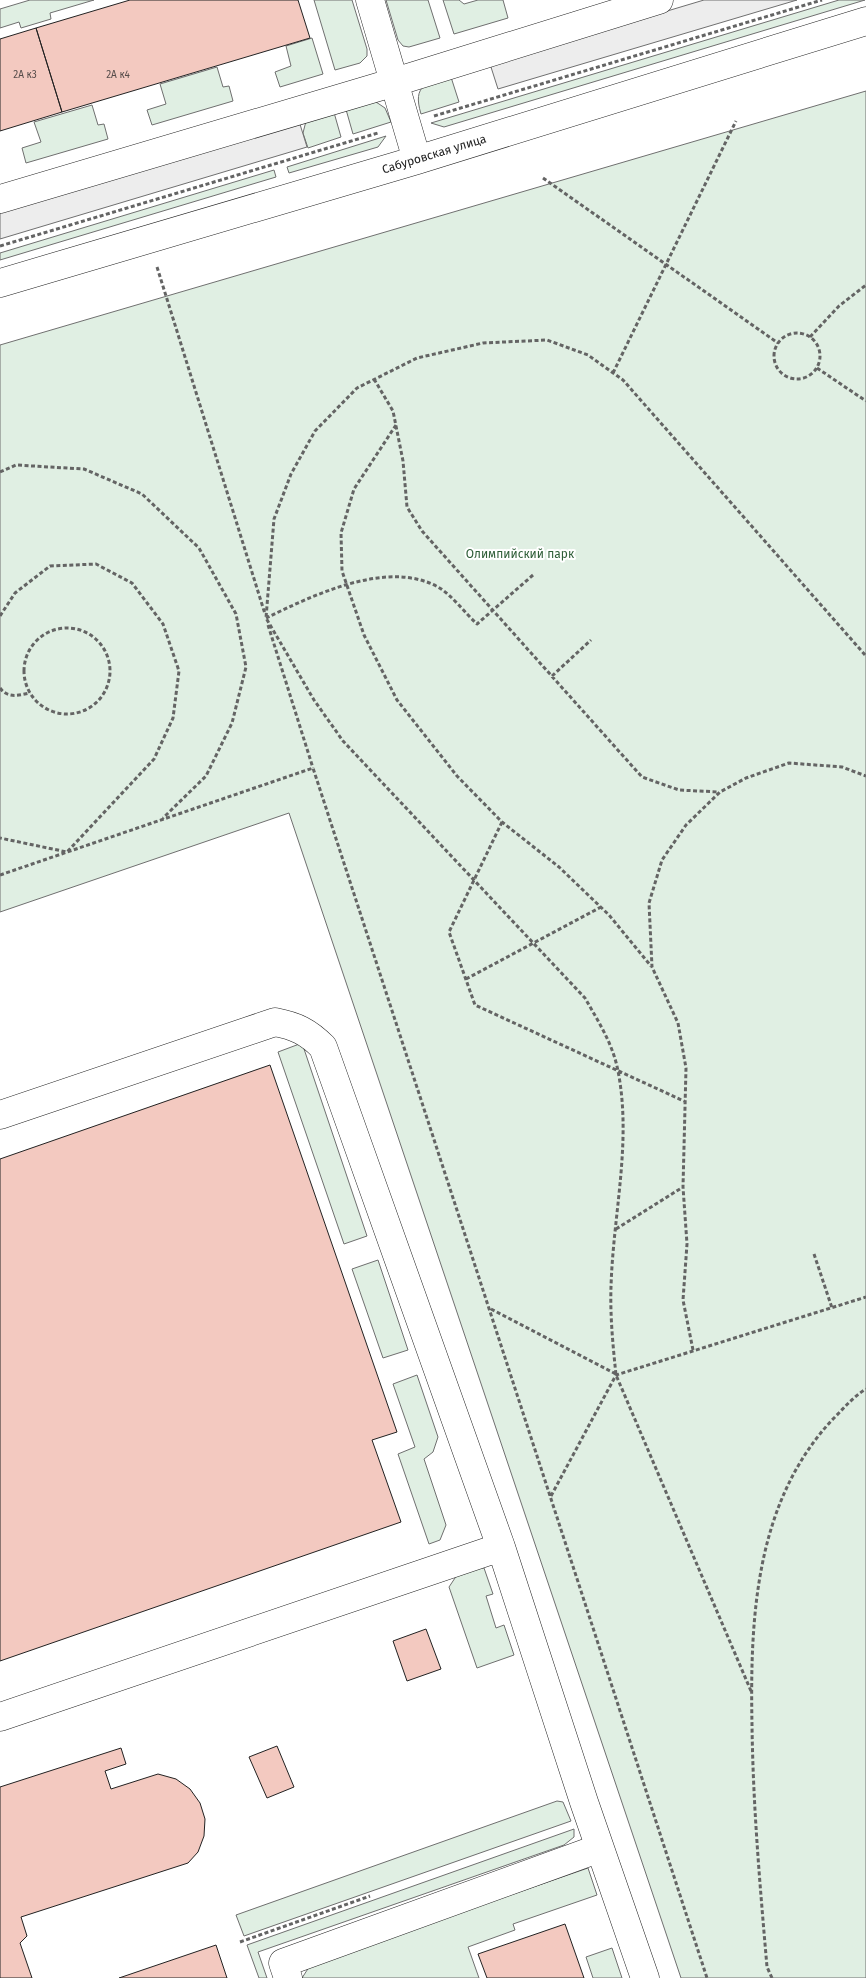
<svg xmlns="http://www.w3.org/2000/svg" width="866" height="1978" font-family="'Fira Sans',sans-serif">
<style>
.green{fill:#e0efe3;stroke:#6f6f6f}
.parking{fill:#ededed;stroke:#6f6f6f}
.building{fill:#f3c9c0;stroke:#222}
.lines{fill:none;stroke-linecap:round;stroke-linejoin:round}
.minor-casing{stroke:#222;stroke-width:29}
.path{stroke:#646464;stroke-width:3;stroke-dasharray:4 2.5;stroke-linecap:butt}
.minor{stroke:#fff;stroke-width:28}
.labels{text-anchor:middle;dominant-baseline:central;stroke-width:4;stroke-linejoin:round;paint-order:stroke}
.number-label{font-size:10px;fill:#564c4a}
.street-label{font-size:12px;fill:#222;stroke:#fff}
.park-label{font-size:12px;fill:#2f5e38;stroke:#fff}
</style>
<rect width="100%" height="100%" fill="#fff"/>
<path class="green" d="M30,0H94L50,13L51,19L21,28L19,22L0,28V9Z
M314,0H352L367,49V56L360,63L335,70Z
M386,0H428L440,38L409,47L403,46L398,40Z
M443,0H459L464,4L478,0H503L508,18L454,34Z
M839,0H865L444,127L431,123Z
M312,38L323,74L280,87L275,72L291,66L286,46Z
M217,67L223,87L229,86L233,101L152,125L147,110L166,104L160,84Z
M450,74L459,102L421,114C412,84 427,84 450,74Z
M866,91V1978H681L289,813L0,912V345Z
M373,100L385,108L391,122L353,134L345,106Z
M92,105L98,125L104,124L108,139L26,163L22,148L41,142L34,122Z
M333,109L341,137L308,148L303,133L306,121Z
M386,136L378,147L289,173L287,167Z
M274,170L276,177L0,260V253Z
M302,1043L367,1236L344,1244L278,1052Z
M378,1260L408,1350L383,1358L352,1269Z
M417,1375L438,1437L433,1452L424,1459L446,1525L440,1540L429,1544L398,1454L415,1447L393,1384Z
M478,1567L484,1568L493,1594L486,1596L496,1628L504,1625L514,1655L477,1668L449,1587L459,1572Z
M557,1801L563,1802L571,1821L244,1936L236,1915Z
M574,1829V1837L564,1845L258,1952L267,1978H259L247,1945Z
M588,1868L597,1895L513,1924L515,1930L468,1947L479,1978H302L311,1964Z
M612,1948L622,1978H593L586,1957Z"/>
<path class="parking" d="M704,0H797L498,89L490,64Z
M299,121L307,147L0,239V211Z"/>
<path class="building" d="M130,0H298L310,38L62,112L36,28Z
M36,28L62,112L0,131V39Z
M270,1065L397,1432L372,1440L401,1522L0,1661V1159Z
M426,1629L441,1669L407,1681L393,1641Z
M277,1746L294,1787L267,1798L249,1757Z
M121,1748L126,1764L105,1771L111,1789L158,1774L176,1779L190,1789L200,1803L205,1819L204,1836L198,1852L188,1863L21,1917L27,1936L20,1943L32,1978H0V1787Z
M565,1924L584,1978H487L478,1954Z
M216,1945L227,1978H119Z"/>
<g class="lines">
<g class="minor-casing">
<path id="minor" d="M370,0L417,160
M0,199L395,82L659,0
M0,283L417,160L866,21
M0,1115L275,1022C296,1026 308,1032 323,1047L501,1547L584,1802L645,1978
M0,1717L501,1547
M288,1978L283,1963L600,1848"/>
</g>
<path class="path" d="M434,116L822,0
M543,178L778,343
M0,246L378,133
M157,267L265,614
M774 356a23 23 0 1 1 46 0a23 23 0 1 1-46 0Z
M810,337L839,306L866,285
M817,368L866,401
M613,373L736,121
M374,379L393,411L403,461L407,507L422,531L642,777L679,790L719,792
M396,425L354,489L341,533L342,571L364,635L397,700L457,776L502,822L559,867L609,915L651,966
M0,472L16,465L84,469L142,494L199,548L236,614L246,667L232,723L206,776L163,818
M0,616L15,593L50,566L96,564L132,583L163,624L179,671L173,718L154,759L67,852L0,838
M266,618C314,595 387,559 438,587C452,595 465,613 477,624L533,575
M268,625L313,768
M24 671a43 43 0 1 1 86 0a43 43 0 1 1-86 0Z
M552,676L591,640
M0,688C8,699 19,695 30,693
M502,822L449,932L475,1005L686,1102
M0,875L313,768L707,1978
M466,979L601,907
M616,1229L683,1187
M814,1254L832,1308
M491,1309L616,1374
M693,1350L683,1300L687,1244L683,1187L686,1068L678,1023L652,967L649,903L662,860L686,825L720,792L746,778L789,763L842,767L866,776
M551,1496L616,1375L866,1297
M751,1691L616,1375C613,1346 610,1316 611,1287C613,1215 632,1142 618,1071C613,1044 598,1021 585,998L343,741L314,700L266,618L274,519L291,474L315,431L357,388L417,358L483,343L547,340L588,355L623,380L866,656
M240,1942L370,1896
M772,1978L767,1967C760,1886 753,1806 752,1725C750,1618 755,1502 833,1419C844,1408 853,1397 866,1389"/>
<use href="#minor" class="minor"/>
</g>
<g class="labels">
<g class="number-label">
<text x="25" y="75">2А к3</text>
<text x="118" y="75">2А к4</text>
</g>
<g class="street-label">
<text transform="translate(434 154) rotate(-17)">Сабуровская улица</text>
</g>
<g class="park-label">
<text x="520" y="554">Олимпийский парк</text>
</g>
</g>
</svg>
